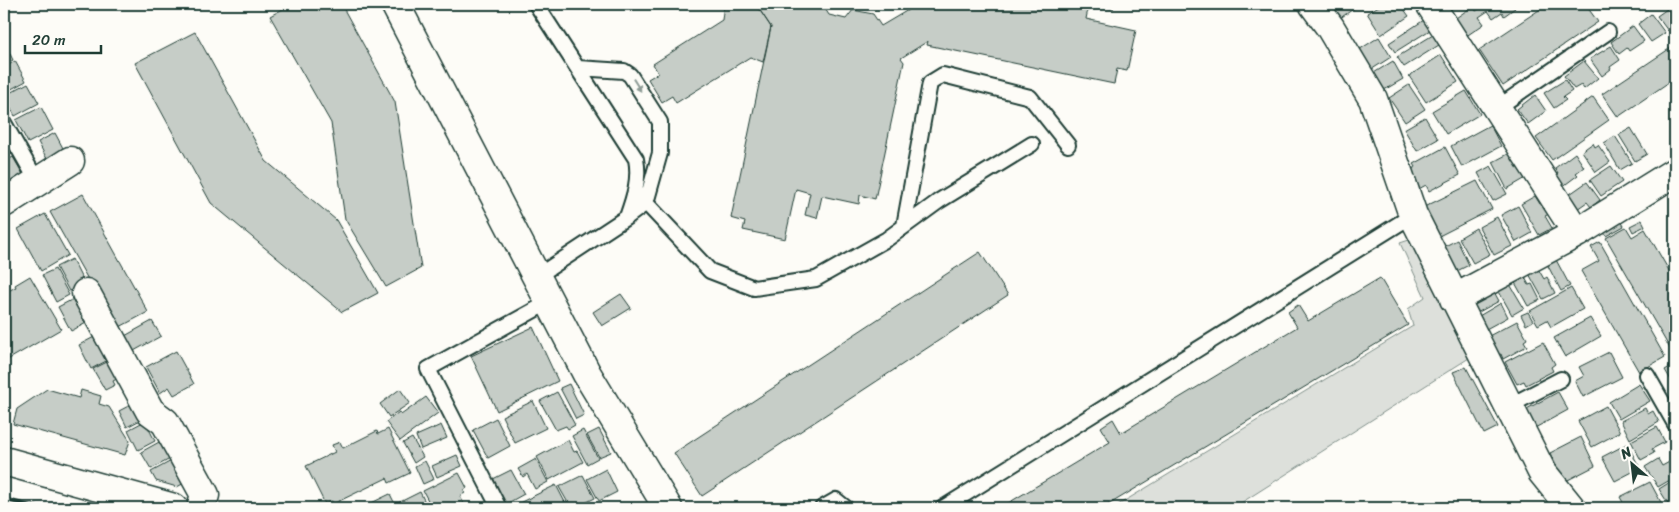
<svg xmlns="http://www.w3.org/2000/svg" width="1679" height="512" font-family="Sriracha,sans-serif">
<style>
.green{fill:#dde0db;stroke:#7e8e88}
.building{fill:#c6cdc7;stroke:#1f3d34}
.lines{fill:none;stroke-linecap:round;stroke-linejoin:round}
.service-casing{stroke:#1f3d34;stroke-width:18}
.minor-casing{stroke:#1f3d34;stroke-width:31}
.tertiary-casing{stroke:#1f3d34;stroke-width:31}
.service{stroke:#fdfcf7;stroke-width:14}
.minor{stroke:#fdfcf7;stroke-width:28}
.tertiary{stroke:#fdfcf7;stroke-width:28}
.rail{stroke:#1f3d34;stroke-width:4}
.oneway{fill:#8e9c96}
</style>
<rect width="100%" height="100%" fill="#fdfcf7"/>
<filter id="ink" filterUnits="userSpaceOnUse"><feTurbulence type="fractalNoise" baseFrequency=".02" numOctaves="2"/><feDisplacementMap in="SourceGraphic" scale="10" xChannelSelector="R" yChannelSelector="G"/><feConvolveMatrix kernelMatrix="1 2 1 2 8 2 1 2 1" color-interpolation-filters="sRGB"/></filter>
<g filter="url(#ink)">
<path class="green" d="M1409,240L1469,358L1233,508H1113L1413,326L1408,309L1425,297L1400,243Z"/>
<path class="building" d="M292,4H341L395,102L421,268L386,287L345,219L331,123L270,16Z
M724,4H733L759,9L771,27L763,62L750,57L676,103L672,96L662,102L648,79L658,73L653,64L722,20Z
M733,4H822L829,15L846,19L853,10L873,14L881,26L908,10L904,4H1114L1113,9L1089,4L1086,19L1136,30L1127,71L1117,69L1114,84L927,45L928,41L901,58L904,62L875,199L860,195L859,204L822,196L817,218L805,215L810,193L796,189L785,239L743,230L745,222L731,218L771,27L759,9Z
M1324,4H1358L1359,5L1336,21Z
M1382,4H1400L1409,16L1381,35L1367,13Z
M1483,4H1512L1515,8L1504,16L1502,12L1493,18L1488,11L1479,17L1484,24L1465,37L1453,20L1473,6L1476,11L1485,5Z
M1548,4H1585L1598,22L1503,86L1479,50Z
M1674,4H1675V26L1668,31L1657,16Z
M1651,14L1665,33L1651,42L1638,24Z
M1424,20L1430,30L1395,52L1389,43Z
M1633,26L1644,41L1629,51L1627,48L1619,54L1611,42Z
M195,32L266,161L336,220L378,293L342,312L211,203L135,63Z
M1433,35L1439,45L1404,67L1397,57Z
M1379,37L1391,57L1366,73L1354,53Z
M4,42L13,60L4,65Z
M1675,45V78L1618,117L1602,94Z
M1611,46L1620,60L1610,67L1611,69L1602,76L1590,59Z
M1441,55L1458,82L1426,102L1409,76Z
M15,61L26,81L4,93V68Z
M1393,61L1403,79L1379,93L1369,76Z
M1584,61L1598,78L1584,89L1581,85L1574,89L1564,76Z
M1565,80L1572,91L1563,97L1566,100L1554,108L1544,93Z
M28,83L39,103L15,116L4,96Z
M1409,85L1425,109L1405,122L1389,98Z
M1466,91L1480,114L1446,134L1432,111Z
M1535,95L1546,111L1528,124L1517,109Z
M1593,97L1609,120L1552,160L1536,138Z
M41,107L53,130L28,143L16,120Z
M1425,117L1438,139L1417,151L1404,129Z
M1490,125L1501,146L1462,167L1451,146Z
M1631,128L1647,154L1635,161L1619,135Z
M55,133L64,150L47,159L38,142Z
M1615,136L1632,163L1620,170L1604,143Z
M4,140L12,154L4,158Z
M1593,143L1595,147L1598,145L1610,162L1596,172L1582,151Z
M1445,147L1460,175L1429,191L1426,185L1417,190L1407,171L1416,167L1414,164Z
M1510,153L1515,163L1517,162L1526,178L1507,189L1493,162Z
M1575,153L1584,167L1576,173L1578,175L1562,187L1554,176L1558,173L1555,168Z
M13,157L24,176L4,187V162Z
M1491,166L1507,194L1493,201L1478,173Z
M1611,166L1622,182L1601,196L1590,180Z
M1477,181L1492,209L1437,237L1422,208Z
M1587,182L1600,200L1591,207L1587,202L1577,209L1567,196Z
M83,194L148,312L116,329L50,212Z
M1535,196L1540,204L1542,202L1549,214L1545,216L1552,228L1539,235L1521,204Z
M1518,206L1532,233L1516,242L1501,215Z
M45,214L68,255L41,271L18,229Z
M1497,217L1512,246L1494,255L1479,227Z
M1620,219L1624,226L1606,236L1602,229Z
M1642,220L1645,226L1633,232L1630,226Z
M1626,227L1632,237L1645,229L1675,281V350L1672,352L1606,238Z
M1476,228L1490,254L1473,263L1459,238Z
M1457,240L1469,265L1451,274L1439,249Z
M1600,242L1665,357L1639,372L1581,271L1599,261L1591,247Z
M980,252L1008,295L702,496L674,453Z
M1555,258L1570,286L1561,291L1546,262Z
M72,259L84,283L69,291L56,267Z
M1537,267L1544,279L1547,277L1555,293L1543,299L1528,272Z
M55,269L69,295L56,302L42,275Z
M1523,274L1529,285L1532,284L1540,300L1528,306L1513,279Z
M30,276L61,329L4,362V293L16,287L15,285Z
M1380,278L1408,325L1103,508H1000L1110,442L1101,427L1113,419L1121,433L1297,327L1288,312L1298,305L1308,321Z
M1508,281L1524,308L1512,315L1497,288Z
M1492,288L1499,301L1477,313L1470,300Z
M1571,288L1583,309L1551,327L1547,320L1538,325L1530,311Z
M621,294L631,308L602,326L593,312Z
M79,296L92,320L71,331L58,307Z
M1501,303L1508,317L1486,329L1479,316Z
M1528,312L1533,321L1526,325L1521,315Z
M1590,318L1601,336L1565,357L1554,338Z
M152,321L161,336L132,352L123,337Z
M1517,321L1527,339L1524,341L1527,346L1503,359L1501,354L1497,356L1487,337Z
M533,327L558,381L497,411L471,356Z
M98,335L110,359L91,369L79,345Z
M1543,342L1555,364L1551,367L1553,371L1526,385L1524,381L1517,384L1505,362Z
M176,351L194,384L174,395L169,387L160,393L146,367Z
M1609,352L1622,377L1583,397L1575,381L1584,376L1579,367Z
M113,359L122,376L113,381L115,385L105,390L93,369Z
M1675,364V387L1665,370Z
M1466,367L1498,427L1484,434L1453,372Z
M569,384L584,415L576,419L560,388Z
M1639,384L1650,401L1619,419L1609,402Z
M47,389L79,398L81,390L101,396L99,404L109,407L130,441L125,455L13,424L17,409Z
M400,389L410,403L389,417L380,404Z
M557,392L575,425L568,429L566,426L556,430L540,401Z
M1558,392L1568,410L1533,429L1523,411Z
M426,397L438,413L400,441L386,422L399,412L401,415Z
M533,401L546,428L515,443L502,416Z
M136,402L144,418L127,427L119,411Z
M1606,406L1620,432L1592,447L1578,421Z
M1645,408L1648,414L1653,411L1659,422L1630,439L1621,421Z
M496,418L510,446L488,458L473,430Z
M145,421L155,441L138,450L128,430Z
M441,425L447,438L421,449L416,436Z
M1657,427L1665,442L1652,449L1654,453L1641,460L1631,441Z
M388,429L410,473L389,483L387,478L333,504L332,501L325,504L306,466L335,452L332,445L340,442L343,448L377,431L378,434Z
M599,429L611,452L599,457L587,435Z
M583,430L598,458L587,464L572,436Z
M1581,437L1595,466L1564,482L1550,453Z
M412,438L423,457L414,463L403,443Z
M568,440L574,452L577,451L583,462L549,480L537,457Z
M161,441L170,459L151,469L141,452Z
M1627,444L1640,468L1615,481L1602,457Z
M457,455L462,466L437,477L432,466Z
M175,459L188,481L177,487L156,481L151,472Z
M536,459L548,482L535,489L527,474L523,477L518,469Z
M1658,459L1662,466L1673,460L1675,463V477L1658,487L1645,467Z
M425,461L434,479L423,484L415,466Z
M606,469L617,492L599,501L587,479Z
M511,470L524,494L506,504L493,479Z
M459,473L467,488L464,490L465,493L460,496L466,508H432L423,491Z
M583,475L595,498L575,508H571L559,487Z
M1675,479V501L1669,505L1659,489Z
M1650,482L1664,508H1626L1620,497Z
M556,485L568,508H511V507Z
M420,492L428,508H401L398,503Z
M390,494L397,508H361Z"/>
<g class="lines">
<g class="service-casing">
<path id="service" d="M536,4L636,159C640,179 634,197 627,217
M1497,108L1608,32
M4,123L37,181
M646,203L710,271L754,288L816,279L887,239L939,201L1032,144
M904,226L930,83L943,75L1030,97L1068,145
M536,277L627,217L646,203L660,153V122L630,75L624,71L578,68
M1647,375L1675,424
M1509,406L1561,379
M499,508L428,369L549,302
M822,508L836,500L846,508
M943,508L1413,215"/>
</g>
<g class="minor-casing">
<path id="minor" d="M1313,4L1330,27L1373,99L1413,215L1542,472L1571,508
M1430,4L1577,233
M4,203L70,161
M86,293L150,411L165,422L205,495L201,508
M1454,299L1577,233L1675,172"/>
</g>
<g class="tertiary-casing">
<path id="tertiary" d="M395,4L587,374L668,508
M4,461L174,508"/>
</g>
<use href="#service" class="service"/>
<use href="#minor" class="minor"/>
<use href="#tertiary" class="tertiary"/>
<path class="rail" d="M4,499L38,508"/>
</g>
<defs><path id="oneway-solid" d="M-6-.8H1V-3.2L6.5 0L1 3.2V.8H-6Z" transform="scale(1.25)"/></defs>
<use class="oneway" href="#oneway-solid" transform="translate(637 85) rotate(58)"/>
</g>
<rect width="1679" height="512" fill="none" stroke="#fdfcf7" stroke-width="20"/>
<rect x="10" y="10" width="1659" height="492" fill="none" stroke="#1f3d34" stroke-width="2" filter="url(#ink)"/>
<g transform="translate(1632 464) rotate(332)" stroke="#fdfcf7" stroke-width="4" paint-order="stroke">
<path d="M0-4L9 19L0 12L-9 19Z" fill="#1f3d34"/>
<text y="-8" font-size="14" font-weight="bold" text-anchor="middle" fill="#1f3d34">N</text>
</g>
<path d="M25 45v8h76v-8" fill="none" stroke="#1f3d34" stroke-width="2.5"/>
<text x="32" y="45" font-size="15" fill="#1f3d34" stroke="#fdfcf7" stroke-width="4" paint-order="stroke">20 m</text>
</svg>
